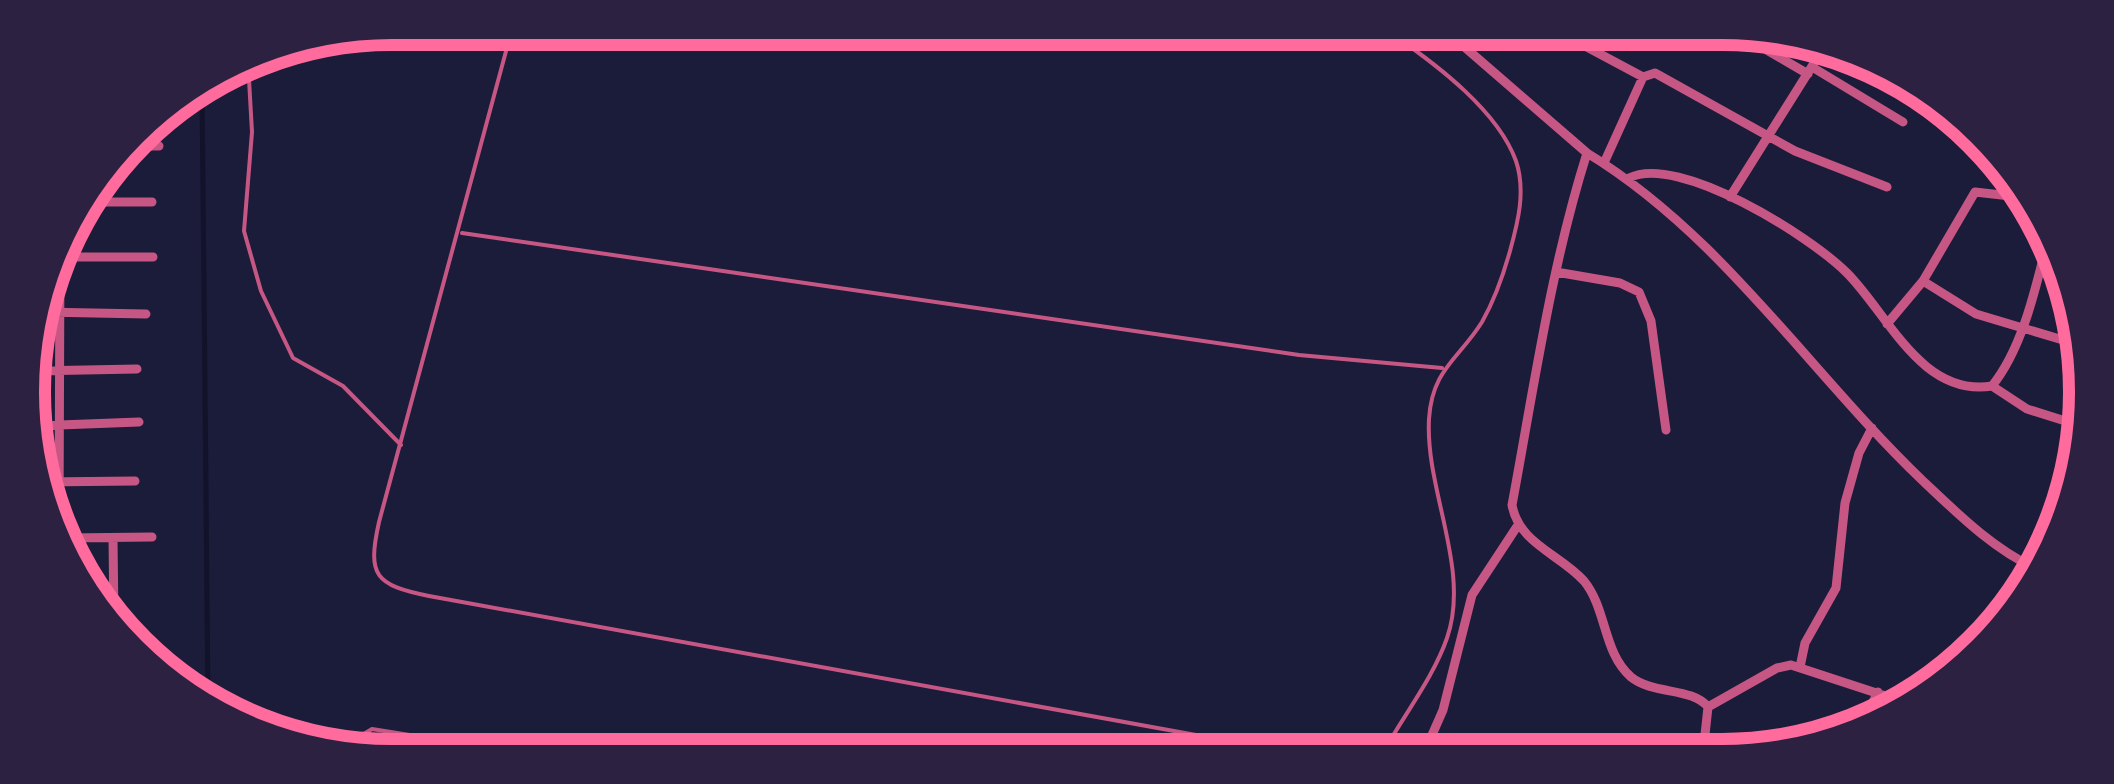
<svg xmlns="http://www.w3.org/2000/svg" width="2114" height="784" font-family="'Source Sans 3',sans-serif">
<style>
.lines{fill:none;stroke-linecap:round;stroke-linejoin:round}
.stream{stroke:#12122b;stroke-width:5}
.service{stroke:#c65784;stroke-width:4}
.minor{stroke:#c65784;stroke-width:9}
.rim{fill:none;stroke:#ff6b9d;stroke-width:12}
</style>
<rect width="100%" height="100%" fill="#1b1b3a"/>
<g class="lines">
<path class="stream" d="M202,89L208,700"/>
<path class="service" d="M512,29L379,522C367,576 375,585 429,596L1279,750
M248,62L252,132L244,231L261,291L293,358L343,386L401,445
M462,233L1299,355L1442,368
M347,744L372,729L472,745
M1378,751L1391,739C1410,707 1435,673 1447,638C1471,569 1425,490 1429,419C1432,369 1459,359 1482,322C1495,299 1503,276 1510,251C1518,222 1526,191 1516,161C1498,111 1437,65 1395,36"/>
<path class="minor" d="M1453,37L1587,153C1551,267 1534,387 1512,505C1519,544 1560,554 1584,581C1607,609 1603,653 1631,677C1653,695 1692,687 1708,707L1703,753
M1570,38L1643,77
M1748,39L1808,74
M1812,67L1903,122
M129,146H159
M1587,153C1722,235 1810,373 1923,481C1957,513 1994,550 2037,569
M1604,163L1643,77L1655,73L1795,151L1887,187
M1629,178C1678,153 1810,236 1847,273C1888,314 1921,397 1992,386C2023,348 2036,286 2048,239
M1730,197L1826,44
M83,202H152
M60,257H153
M1556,272L1620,283L1639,292L1651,321L1666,430
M2040,272L2061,278
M1923,281L1976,314L2083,346
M42,312L146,314
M1887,324L1923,281L1975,192L2028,198
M32,371L137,369
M1992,386L2027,409L2078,425
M33,426L139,422
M42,482L135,481
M59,521L60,257
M65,538L152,537
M113,538L114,621
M1800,667L1805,643L1836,588L1845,503L1859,453L1872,428
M1708,707L1777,668L1791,665L1907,703
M1861,726L1878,692
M1425,751L1443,710L1472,595L1518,525"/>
</g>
<path d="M0 0H2114V784H0ZM392 45H1722A347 347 0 0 1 2069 392V392A347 347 0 0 1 1722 739H392A347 347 0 0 1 45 392V392A347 347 0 0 1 392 45Z" fill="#2d2142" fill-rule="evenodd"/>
<path class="rim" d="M392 45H1722A347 347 0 0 1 2069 392V392A347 347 0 0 1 1722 739H392A347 347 0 0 1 45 392V392A347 347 0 0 1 392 45Z"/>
</svg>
